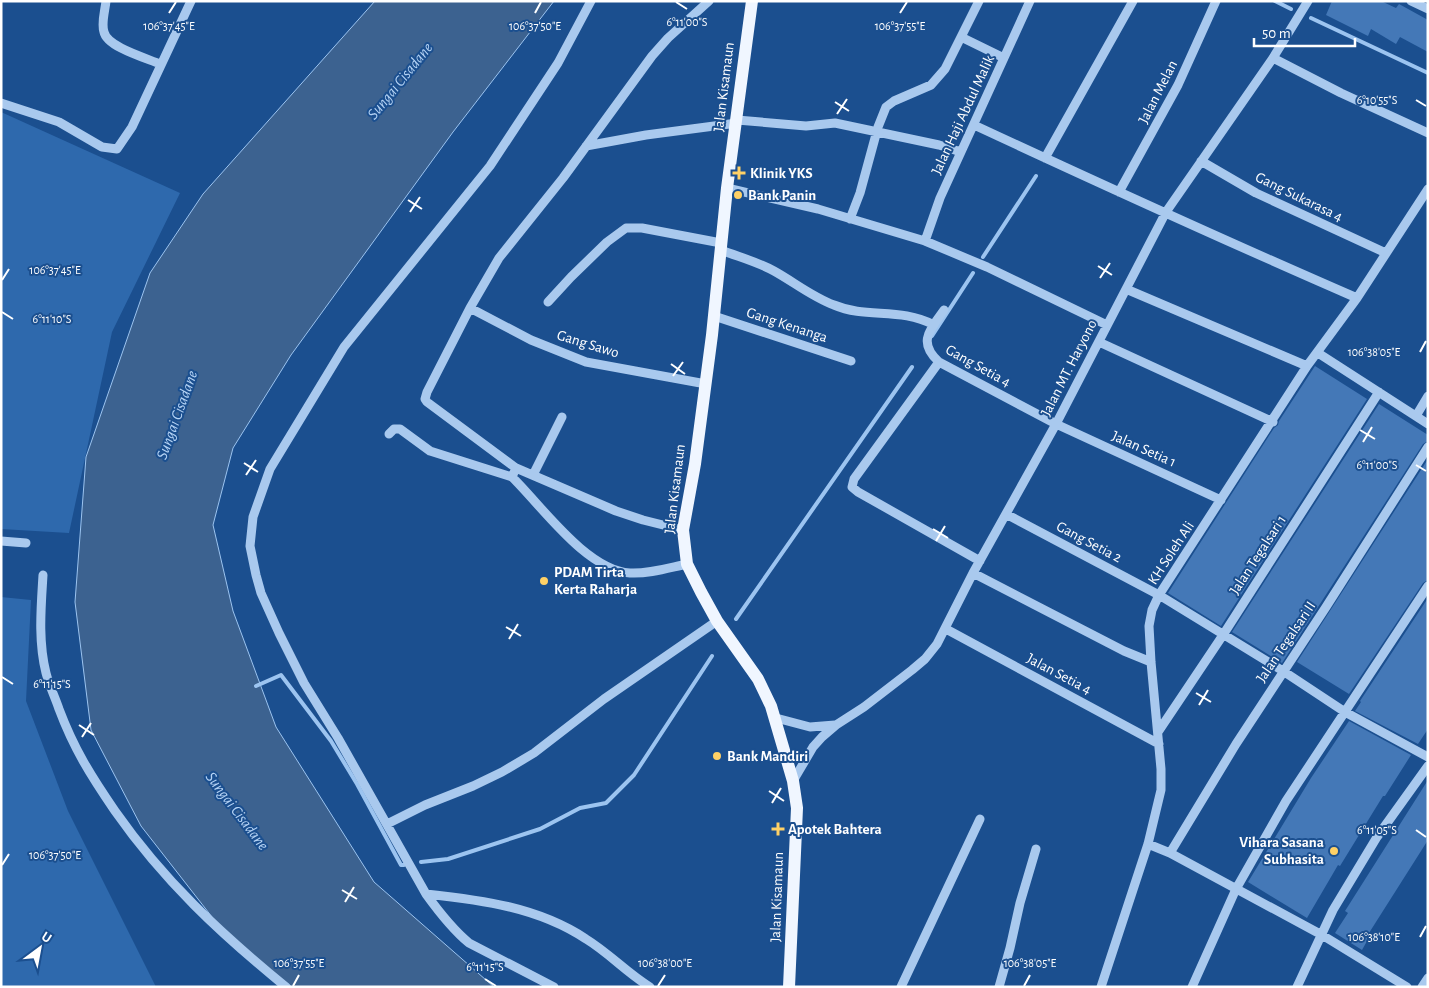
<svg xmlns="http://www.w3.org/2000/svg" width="1429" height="988" font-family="'Alegreya Sans',sans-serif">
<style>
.green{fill:#2e69ad}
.water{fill:#3c6290;stroke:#9cc4f0}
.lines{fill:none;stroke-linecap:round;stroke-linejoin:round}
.stream{stroke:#9cc4f0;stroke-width:4}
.building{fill:#4478b7}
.minor{stroke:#a9c9ee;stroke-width:9}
.major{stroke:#f0f6ff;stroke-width:12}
.ticks{fill:none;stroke:#fff;stroke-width:2}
.poi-dot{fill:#ffd166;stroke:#1b4f8f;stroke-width:2}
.labels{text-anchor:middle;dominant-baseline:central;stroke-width:4;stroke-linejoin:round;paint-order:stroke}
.street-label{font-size:15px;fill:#fff;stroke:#1b4f8f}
.poi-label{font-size:15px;font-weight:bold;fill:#fff;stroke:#1b4f8f;text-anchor:start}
.water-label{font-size:16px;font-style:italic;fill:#b5d3f5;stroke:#1b4f8f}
.ticks-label{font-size:12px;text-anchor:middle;fill:#fff;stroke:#1b4f8f;stroke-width:4;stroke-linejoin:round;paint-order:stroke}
</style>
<rect width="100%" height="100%" fill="#1b4f8f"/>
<path class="green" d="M1,112L180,193L112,332L69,533L1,529Z
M1,597L31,600L26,701L68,811L156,987H1Z"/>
<path class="water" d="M375,1H554L453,132L291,355L233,448L213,525L233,611L276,727L374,882L494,987H292L230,940L141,826L91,730L75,602L86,457L150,273L203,194Z"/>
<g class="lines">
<path class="stream" d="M1275,1L1291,9
M1311,18L1428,73
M983,257L1036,176
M932,336L973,273
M736,619L912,367
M256,686L281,675L331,741L357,784L401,865H404
M421,862L448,859L540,829L580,808L606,803L634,775L712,656"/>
</g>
<path class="building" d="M1332,1H1381L1396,8L1399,4L1428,20V52L1400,37L1396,44L1371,29L1368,36L1326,15Z
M1315,366L1367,399L1221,626L1168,593L1274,428L1278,425L1279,421Z
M1379,404L1428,435V441L1423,444L1282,663L1232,632Z
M1428,459V580L1423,583L1349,694L1297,662Z
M1428,598V729L1418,744L1355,711L1361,702L1360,701Z
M1349,721L1411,755L1385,796H1383L1340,866L1338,865L1307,918L1248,882L1311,778Z
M1428,780V840L1369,933L1371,934L1362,950L1335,933L1348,913L1345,911Z"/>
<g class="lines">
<path class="minor" d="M106,1C105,11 101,23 104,32C107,47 146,58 160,64
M1411,1L1428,9
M961,37L1004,58
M1273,58L1341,93L1428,133
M1,103L59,122L102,147L117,149L132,127L191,1
M737,120L806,126L835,123L939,145L961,152
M974,125C1101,184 1228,242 1357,298
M586,146L646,135L737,123
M1045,158L1133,1
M1201,161L1256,193L1386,253
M727,188L818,209L925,241L987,267L1107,325
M1119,192L1178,85L1216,1
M850,219L860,193L878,127L886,107L894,101L931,85L945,69L979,1
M925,241L940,198L1030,1
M721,250C739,257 758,262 774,271C794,282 812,297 834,305C867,319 900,307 934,325
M1126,289L1307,366
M548,302L571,277L607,242L626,228H642L721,243
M470,308L531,340L586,362L706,384
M944,310C930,330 917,342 939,362L1056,424L1221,500
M714,316L851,361
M1099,342L1273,422
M1318,353L1428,424
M939,362L854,479L852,487L858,492L980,561
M1416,416L1428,396
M389,434L394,429H400L430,451L512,477
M516,468L512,477C541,505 586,570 630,573C649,574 668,568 687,564
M533,475L562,417
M1006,514L1159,595L1283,671L1345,712L1428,757
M683,530L643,520L616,511L516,468L427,402L425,399L427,392L470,308L499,258L563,178L652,56L668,38L709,1
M1,541L26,543
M973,573L1124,651L1151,662
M43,575C41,608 38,641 46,673C49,685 55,697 59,709C74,749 91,776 115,811C164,881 220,933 286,987
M946,629L1159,744
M776,718L810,727L835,725
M1158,732L1223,635L1379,392
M793,781L813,747L822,737L836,725L864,707L912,670L925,659L937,644L973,573L1056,424L1166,212L1273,58L1308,1
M387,824L425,805L473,786L502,772L534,753L604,699L717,621
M1148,844L1170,853L1322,935L1407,987
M1170,853L1236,744L1326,607L1428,447
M426,894C481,900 538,907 586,939C609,953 627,973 650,987
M554,987L469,943C452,929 439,912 426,894L338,738L304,683L279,633L261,593L256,575L250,546L253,517L270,469L344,347L490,166L558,63L591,1
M901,987L980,819
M999,987L1010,948L1020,903L1036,849
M1101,987L1148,844L1161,790V769L1151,662L1149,626L1152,610L1159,595L1307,366L1357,298L1428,189
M1192,987L1236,889L1286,801L1428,586
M1297,987L1333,910L1377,837L1428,766
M1422,987L1428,978"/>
<path class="major" d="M752,1L727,188L712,335L695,464L683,530L687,564L701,592L717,621L758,679L771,706L793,781L797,808L789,987"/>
</g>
<path class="ticks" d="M676,2L687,9M169,13L176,2M535,13L541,2M900,13L907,2M1416,100L1426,106M835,102L849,111M837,114L847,99M408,200L422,209M410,212L420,197M1098,266L1112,275M1100,278L1110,263M2,280L9,269M2,312L13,319M1420,352L1426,341M671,364L685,374M673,376L683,362M1360,430L1375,439M1363,442L1372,427M244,463L258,472M1416,465L1426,471M246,475L256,460M933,529L948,538M936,541L945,526M506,627L521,636M509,639L518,624M2,677L13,684M1196,693L1211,702M1199,705L1208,690M79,725L94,735M82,737L91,723M769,791L784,801M772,803L781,788M1416,830L1426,837M2,865L9,854M342,890L357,899M345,902L354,887M1420,937L1426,926M485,979L496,986M293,986L299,975M658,986L665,975M1024,986L1030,975"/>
<g class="poi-dot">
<path d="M736.5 165.5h5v5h5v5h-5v5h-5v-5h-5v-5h5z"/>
<circle cx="738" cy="195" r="5"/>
<circle cx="544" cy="581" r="5"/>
<circle cx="717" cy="756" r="5"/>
<path d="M775.5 821.5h5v5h5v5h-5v5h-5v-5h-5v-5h5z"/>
<circle cx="1334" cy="851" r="5"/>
</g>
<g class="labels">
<g class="street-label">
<text transform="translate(724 87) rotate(-83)">Jalan Kisamaun</text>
<text transform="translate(1158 92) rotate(-63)">Jalan Melan</text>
<text transform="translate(963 115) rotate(-65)">Jalan Haji Abdul Malik</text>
<text transform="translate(1299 197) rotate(26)">Gang Sukarasa 4</text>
<text transform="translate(787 325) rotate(18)">Gang Kenanga</text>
<text transform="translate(588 344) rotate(17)">Gang Sawo</text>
<text transform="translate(978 366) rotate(29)">Gang Setia 4</text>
<text transform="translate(1069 368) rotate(-63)">Jalan MT. Haryono</text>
<text transform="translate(1144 449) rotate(24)">Jalan Setia 1</text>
<text transform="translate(675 489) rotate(-83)">Jalan Kisamaun</text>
<text transform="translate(1089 542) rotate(28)">Gang Setia 2</text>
<text transform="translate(1171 553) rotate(-57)">KH Soleh Ali</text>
<text transform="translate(1258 555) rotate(-57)">Jalan Tegalsari 1</text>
<text transform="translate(1286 642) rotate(-56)">Jalan Tegalsari II</text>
<text transform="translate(1059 674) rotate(28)">Jalan Setia 4</text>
<text transform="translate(777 897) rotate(-88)">Jalan Kisamaun</text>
</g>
<g class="poi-label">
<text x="750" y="173">Klinik YKS</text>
<text x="748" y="195">Bank Panin</text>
<text x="554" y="572">PDAM Tirta<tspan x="554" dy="17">Kerta Raharja</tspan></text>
<text x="727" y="756">Bank Mandiri</text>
<text x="788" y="829">Apotek Bahtera</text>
<text x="1324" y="842" text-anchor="end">Vihara Sasana<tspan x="1324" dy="17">Subhasita</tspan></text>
</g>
<g class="water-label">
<text transform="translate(400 81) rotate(-51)">Sungai Cisadane</text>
<text transform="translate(177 415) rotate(-70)">Sungai Cisadane</text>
<text transform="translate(237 811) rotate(53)">Sungai Cisadane</text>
</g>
</g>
<g class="ticks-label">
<text x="687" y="26">6°11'00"S</text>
<text x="169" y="30">106°37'45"E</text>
<text x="535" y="30">106°37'50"E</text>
<text x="900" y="30">106°37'55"E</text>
<text x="1377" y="104">6°10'55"S</text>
<text x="55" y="274">106°37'45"E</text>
<text x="52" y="323">6°11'10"S</text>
<text x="1374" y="356">106°38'05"E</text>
<text x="1377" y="469">6°11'00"S</text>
<text x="52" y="688">6°11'15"S</text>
<text x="1377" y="834">6°11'05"S</text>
<text x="55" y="859">106°37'50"E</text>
<text x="1374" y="941">106°38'10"E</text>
<text x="299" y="967">106°37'55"E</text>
<text x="665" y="967">106°38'00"E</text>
<text x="1030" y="967">106°38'05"E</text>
<text x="485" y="971">6°11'15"S</text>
</g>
<rect width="1429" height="988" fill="none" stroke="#ffffff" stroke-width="5"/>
<g transform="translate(40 948) rotate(32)" stroke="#1b4f8f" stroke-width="4" paint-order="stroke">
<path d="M0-4L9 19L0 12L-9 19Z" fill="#ffffff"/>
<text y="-8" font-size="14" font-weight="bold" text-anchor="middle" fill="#ffffff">U</text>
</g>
<path d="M1254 38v8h101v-8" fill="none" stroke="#ffffff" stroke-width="2.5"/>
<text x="1262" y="38" font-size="15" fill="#ffffff" stroke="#1b4f8f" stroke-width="4" paint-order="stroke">50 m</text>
</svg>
